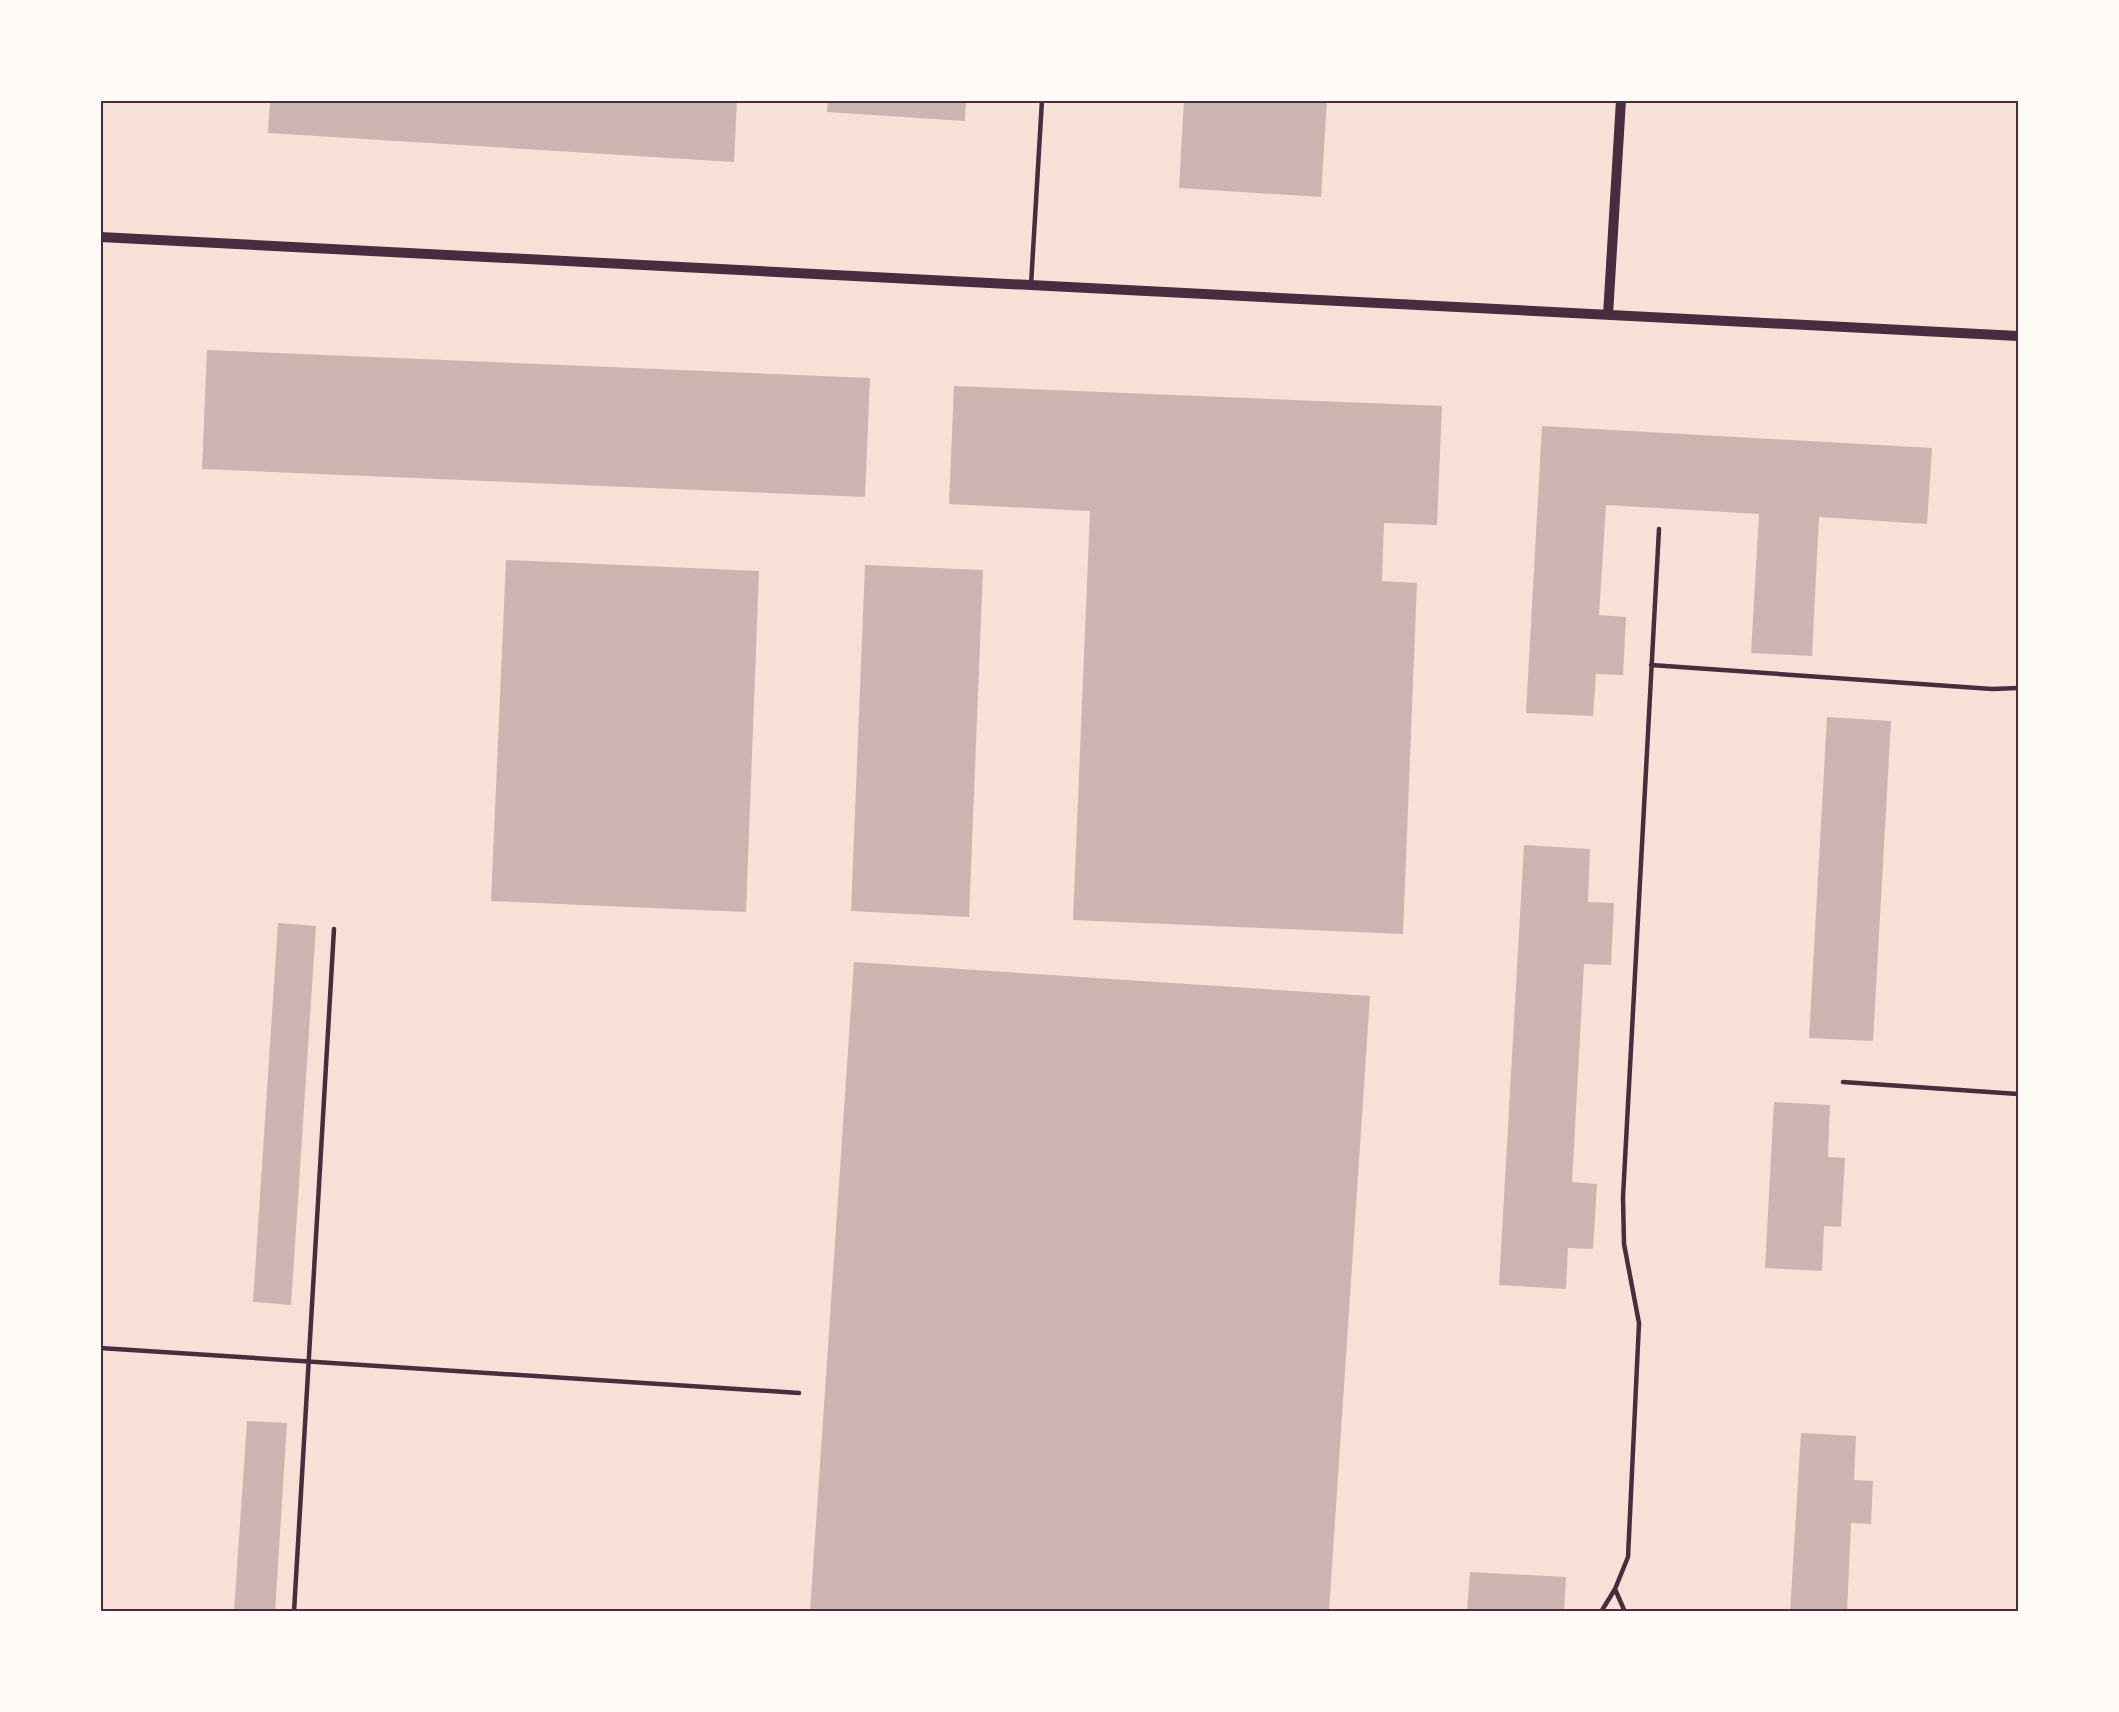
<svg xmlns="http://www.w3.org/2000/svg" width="2119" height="1712" font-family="Jost,sans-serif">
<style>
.building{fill:#ccb4b1}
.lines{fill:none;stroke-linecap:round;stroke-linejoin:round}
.service{stroke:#4a2c40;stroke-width:4.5}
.tertiary{stroke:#4a2c40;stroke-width:10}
.neatline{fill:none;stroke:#4a2c40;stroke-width:2}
</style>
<rect width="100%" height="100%" fill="#f7e1d7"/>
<path class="building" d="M270,100H737L734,162L268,133Z
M828,100H966L965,121L827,112Z
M1184,100H1327L1321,197L1179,188Z
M207,350L870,378L865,497L202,469Z
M954,386L1442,406L1437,525L1384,523L1382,581L1417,583L1403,934L1073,920L1090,511L949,504Z
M1542,426L1932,448L1927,524L1819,517L1812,656L1751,653L1759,514L1606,505L1599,615L1626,617L1623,675L1596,674L1593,716L1526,713Z
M506,560L759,571L746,912L491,901Z
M865,565L983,570L969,917L851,911Z
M1827,717L1891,721L1873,1041L1809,1038Z
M1524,845L1590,849L1588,902L1614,903L1611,965L1584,964L1572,1182L1597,1184L1593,1249L1568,1248L1566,1289L1499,1285Z
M278,923L316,926L291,1305L253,1302Z
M854,962L1370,996L1329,1612H810Z
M1774,1102L1830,1105L1828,1157L1845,1158L1841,1227L1824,1226L1822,1271L1765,1268Z
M247,1421L287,1423L275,1612H234Z
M1801,1433L1856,1436L1854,1480L1873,1481L1871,1524L1851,1523L1847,1612H1790Z
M1470,1572L1566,1577L1564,1612H1467Z"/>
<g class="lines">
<path class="service" d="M1031,285L1042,100
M1651,665L1992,689L2018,688
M1843,1082L2018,1094
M100,1348L799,1393
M1615,1589L1625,1612
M294,1612L334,929
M1601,1612L1615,1589L1628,1557L1639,1323L1624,1244L1623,1197L1659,529"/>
<path class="tertiary" d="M100,237L2018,336
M1608,315L1621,100"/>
</g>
<rect width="2119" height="1712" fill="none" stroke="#fffaf5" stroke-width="204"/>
<rect x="102" y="102" width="1915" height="1508" class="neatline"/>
</svg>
